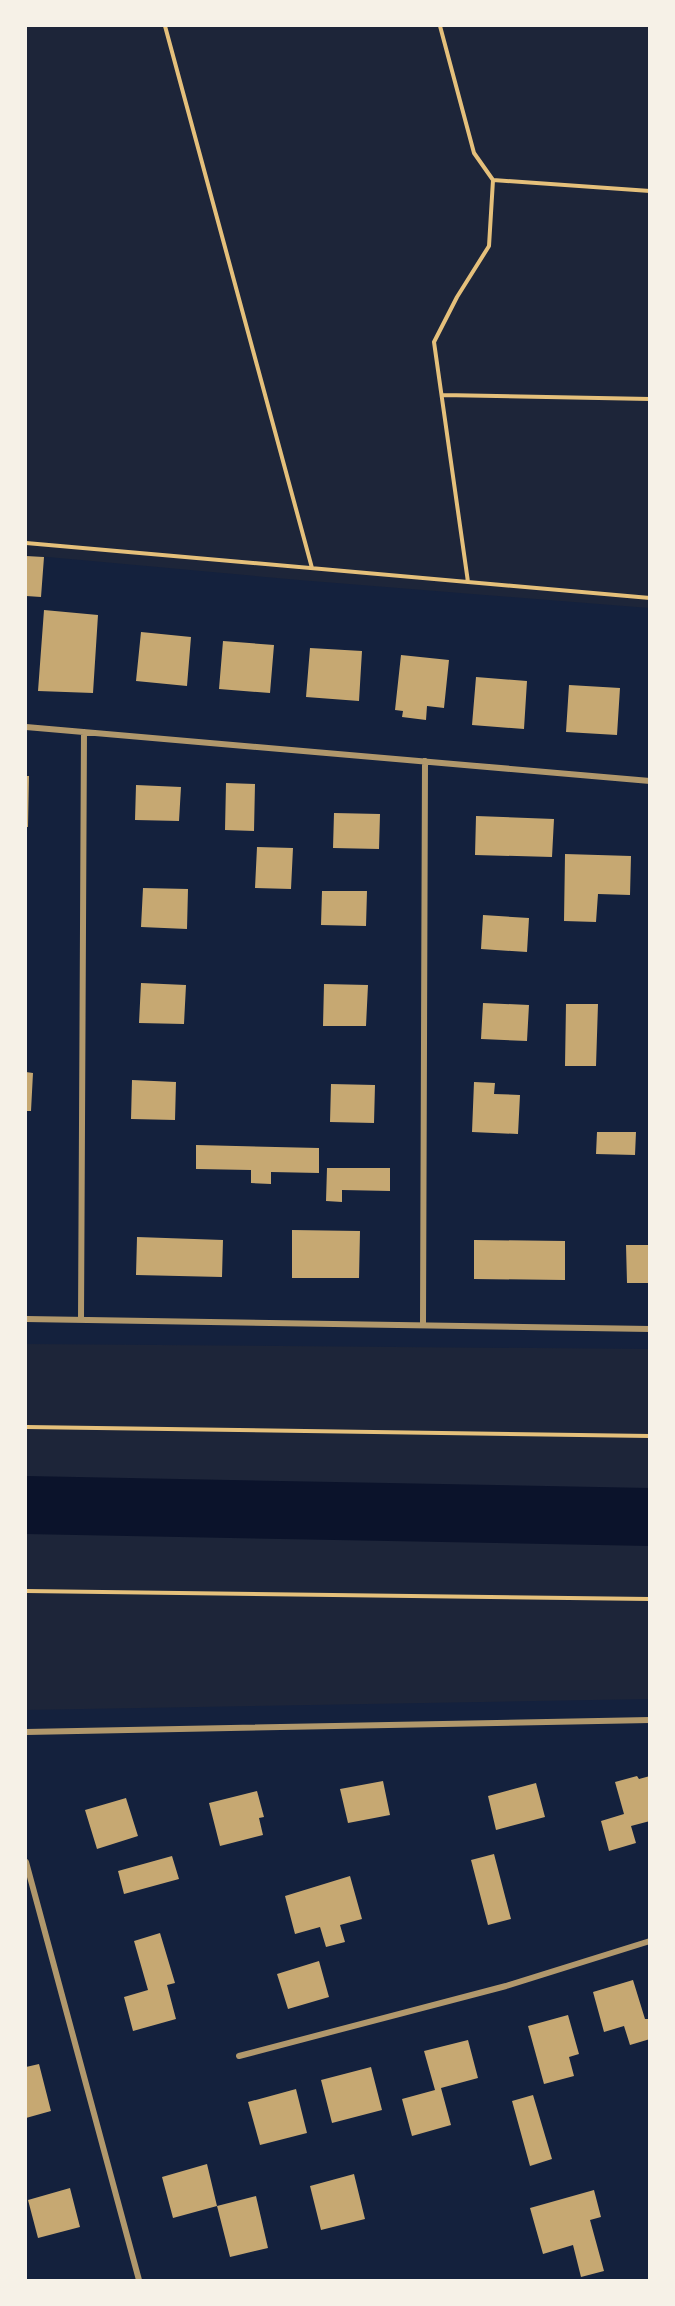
<svg xmlns="http://www.w3.org/2000/svg" width="675" height="2306" font-family="Georgia,serif">
<style>
.green{fill:#1d2539}
.lines{fill:none;stroke-linecap:round;stroke-linejoin:round}
.river{stroke:#0b132b;stroke-width:58}
.building{fill:#c6a872}
.path{stroke:#e5c07b;stroke-width:4}
.minor{stroke:#b1986c;stroke-width:6}
</style>
<rect width="100%" height="100%" fill="#14213d"/>
<path class="green" d="M26,26H649V608L299,580L26,555Z
M26,1344L649,1349V1699L26,1710Z"/>
<g class="lines">
<path class="river" d="M26,1505L650,1517"/>
</g>
<path class="building" d="M26,556L44,557L41,597L26,596Z
M44,610L98,615L93,693L38,691Z
M141,632L191,637L187,686L136,681Z
M223,641L274,645L270,693L219,689Z
M310,648L362,651L359,701L306,697Z
M401,655L449,660L444,708L427,706L426,720L402,717L403,711L395,710Z
M476,677L527,681L524,729L472,725Z
M569,685L620,688L617,735L566,732Z
M26,776H29L28,827H26Z
M226,783L255,784L254,831L225,830Z
M136,785L181,787L179,821L135,820Z
M334,813L380,814L379,849L333,848Z
M476,816L554,819L552,857L475,855Z
M257,847L293,848L291,889L255,888Z
M565,854L631,856L630,895L598,894L596,922L564,921Z
M143,888L188,889L187,929L141,927Z
M322,891H367L366,926L321,925Z
M483,915L529,918L527,952L481,949Z
M141,983L186,985L184,1024L139,1023Z
M324,984L368,985L366,1026H323Z
M483,1003L529,1005L527,1041L481,1039Z
M566,1004H598L596,1066H565Z
M26,1072L33,1073L31,1111H26Z
M132,1080L176,1082L175,1120L131,1119Z
M474,1082L495,1083L494,1094L520,1095L518,1134L472,1132Z
M331,1084L375,1085L374,1123L330,1122Z
M597,1132H636L635,1155L596,1154Z
M196,1145L319,1148V1173L271,1172V1184L251,1183V1170L196,1169Z
M327,1168H390V1191L342,1190V1202L326,1201Z
M292,1230L360,1231L359,1278H292Z
M137,1237L223,1240L222,1277L136,1275Z
M474,1240L565,1241V1280L474,1279Z
M626,1245H650V1283H627Z
M637,1776L639,1779L650,1776V1821L631,1826L636,1843L609,1851L601,1821L624,1814L615,1782Z
M383,1781L390,1815L348,1823L340,1789Z
M536,1783L545,1817L496,1830L488,1796Z
M257,1791L264,1817L259,1818L263,1835L220,1846L209,1803Z
M126,1798L138,1836L97,1849L85,1810Z
M494,1854L511,1919L488,1925L471,1860Z
M172,1856L179,1879L124,1894L118,1871Z
M350,1876L362,1919L340,1925L345,1942L326,1947L320,1927L295,1934L285,1896Z
M160,1933L175,1983L167,1985L176,2019L133,2031L124,1997L148,1990L134,1941Z
M319,1961L329,1997L288,2009L277,1974Z
M633,1980L645,2019H648L650,2023V2039L630,2045L624,2026L604,2032L593,1992Z
M568,2015L579,2054L569,2057L574,2076L544,2084L528,2026Z
M468,2040L478,2078L441,2088L451,2125L412,2136L402,2099L435,2090L424,2051Z
M39,2064L51,2111L26,2118V2067Z
M371,2067L382,2110L332,2123L321,2080Z
M296,2089L307,2133L260,2145L248,2102Z
M533,2095L552,2159L530,2166L512,2101Z
M207,2164L217,2206L173,2218L162,2177Z
M354,2174L365,2219L321,2230L310,2186Z
M70,2188L80,2227L38,2238L28,2200Z
M594,2190L601,2217L590,2220L604,2271L581,2277L573,2245L543,2254L530,2208Z
M256,2196L268,2248L230,2257L217,2206Z"/>
<g class="lines">
<path class="path" d="M165,26L312,568
M440,26L474,153L493,180L650,191
M443,395L650,399
M26,543L650,598
M468,582L434,342L457,297L489,246L493,180
M26,1427L650,1436
M26,1591L650,1599"/>
<path class="minor" d="M26,727L650,781
M26,1319L650,1329
M81,1320L84,732
M423,1325L425,761
M26,1732L650,1720
M26,1862L139,2280
M239,2056L506,1986L650,1941"/>
</g>
<rect width="675" height="2306" fill="none" stroke="#f6f1e7" stroke-width="54"/>
</svg>
